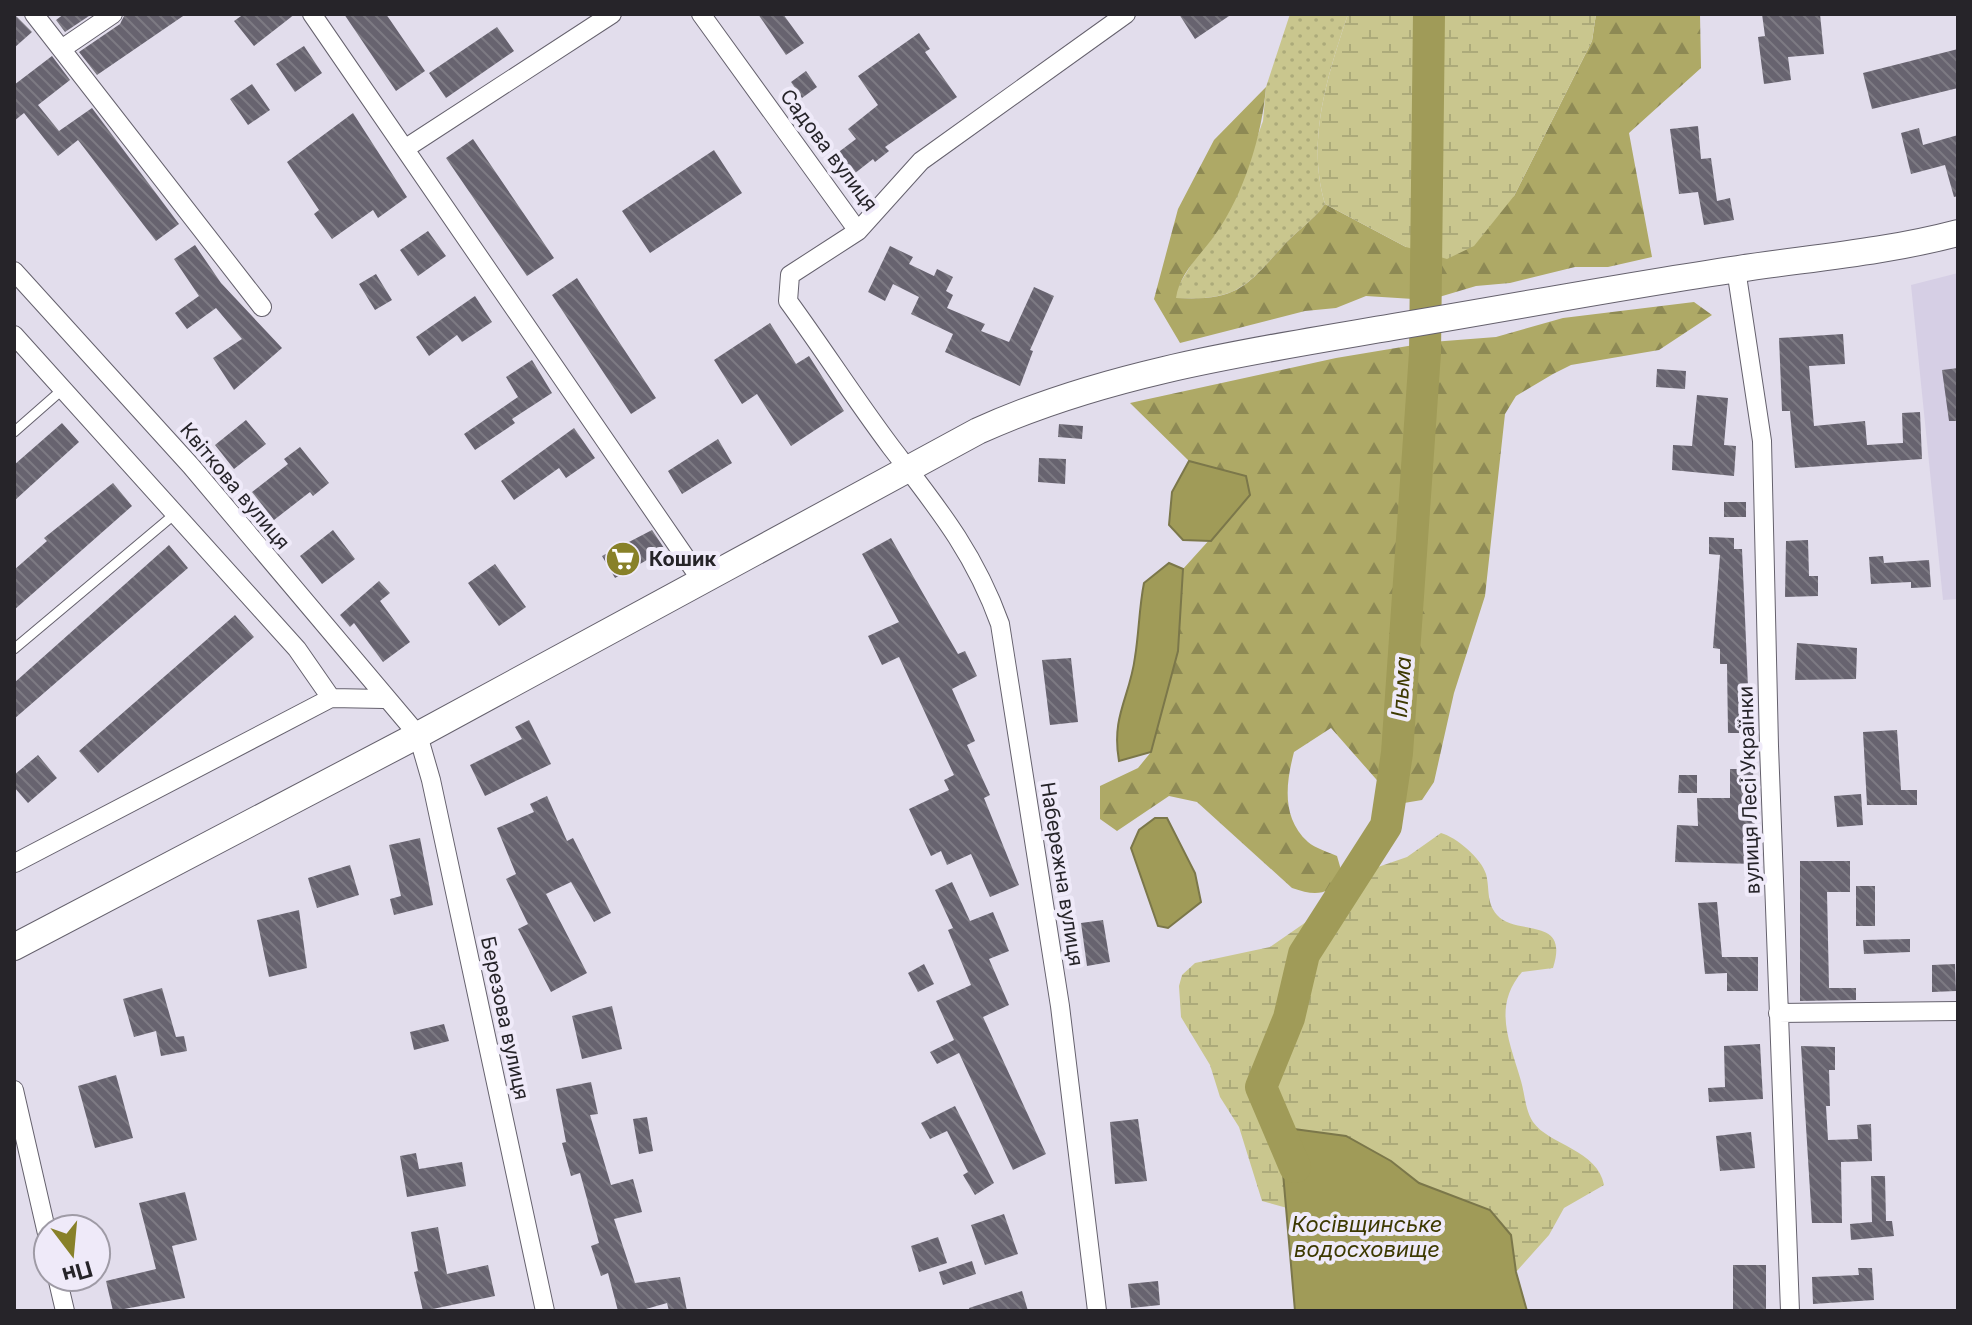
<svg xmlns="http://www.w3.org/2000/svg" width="1972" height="1325" font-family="Inter,sans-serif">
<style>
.built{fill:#d6cfe5}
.grass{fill:url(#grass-dots)}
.forest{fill:url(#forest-firs)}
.wetland{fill:url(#wetland-marsh)}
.water{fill:#a09b58;stroke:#7b774a;stroke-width:2}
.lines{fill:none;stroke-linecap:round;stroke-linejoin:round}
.river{stroke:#a09b58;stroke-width:32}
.building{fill:url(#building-back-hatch)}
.lane-casing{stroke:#65616d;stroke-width:11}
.street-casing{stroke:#65616d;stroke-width:20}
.secondary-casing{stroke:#65616d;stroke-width:28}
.lane{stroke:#fff;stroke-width:9}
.street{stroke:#fff;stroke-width:18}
.secondary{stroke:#fff;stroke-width:26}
.labels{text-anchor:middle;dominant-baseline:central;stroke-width:8;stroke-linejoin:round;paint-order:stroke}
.street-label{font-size:20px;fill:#262429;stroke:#efeaf9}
.poi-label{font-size:20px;font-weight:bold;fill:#262429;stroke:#efeaf9;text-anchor:start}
.water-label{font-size:22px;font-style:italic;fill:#3d3901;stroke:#efeaf9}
</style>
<defs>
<pattern id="grass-dots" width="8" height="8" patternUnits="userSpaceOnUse" patternTransform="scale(2)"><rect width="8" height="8" fill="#c9c68e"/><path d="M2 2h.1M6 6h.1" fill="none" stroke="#acaa7a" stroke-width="1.8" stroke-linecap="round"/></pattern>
<pattern id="forest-firs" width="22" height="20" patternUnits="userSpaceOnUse" patternTransform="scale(2)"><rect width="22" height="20" fill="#aea966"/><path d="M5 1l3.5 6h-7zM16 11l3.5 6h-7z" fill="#8d8954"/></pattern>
<pattern id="wetland-marsh" width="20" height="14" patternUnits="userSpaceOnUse" patternTransform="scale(2)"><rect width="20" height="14" fill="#c9c68e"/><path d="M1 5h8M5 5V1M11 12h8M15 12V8" fill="none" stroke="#acaa7a"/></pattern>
<pattern id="building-back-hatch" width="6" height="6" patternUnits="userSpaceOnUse" patternTransform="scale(2)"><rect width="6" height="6" fill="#67636f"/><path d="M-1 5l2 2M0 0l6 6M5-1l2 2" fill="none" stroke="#7d7a83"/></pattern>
</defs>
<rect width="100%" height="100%" fill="#e2ddec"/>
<path class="built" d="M1958,273V599L1943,600L1911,285Z"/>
<path class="grass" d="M1290,14H1348C1328,74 1306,141 1325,204C1312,222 1295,232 1281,248C1245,289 1233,301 1175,298L1177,288L1199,252L1215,235L1237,193L1263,121L1266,87Z"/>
<path class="forest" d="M1596,14H1700L1701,68L1629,133L1652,257L1608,267H1575L1510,283L1476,286L1429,300L1366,296L1336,308L1305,311L1180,343L1154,299L1178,209L1214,140L1266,87C1262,136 1244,194 1215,235C1201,255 1180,272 1176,298C1234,301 1245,289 1281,248C1295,232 1312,222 1325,204L1406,247L1514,196L1592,41Z
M1694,302L1712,315L1659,350L1571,365L1553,374L1516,396L1505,414L1485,596L1454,693L1434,782L1422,800L1398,804L1331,728L1294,752C1286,783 1281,817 1308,842C1315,848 1328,852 1337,856L1343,877C1327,896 1315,896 1292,888L1197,802L1169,796L1117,831L1100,819V786L1138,768L1151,752L1178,651L1183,569L1250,495L1246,476L1189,461L1130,403L1336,358L1432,342L1496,337L1563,318Z"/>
<path class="wetland" d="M1348,14H1596L1592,41L1514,196L1474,246L1447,259L1406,247L1325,204C1306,141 1328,74 1348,14Z
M1441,833C1456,837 1481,858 1486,874C1490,889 1486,902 1497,915C1517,937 1570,915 1553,968L1522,972C1492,1007 1510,1042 1521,1081C1525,1095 1525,1109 1533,1122C1549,1145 1598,1150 1604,1185L1564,1208L1549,1235L1516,1272L1511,1235L1490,1210L1419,1183L1391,1161L1280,1127L1287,1208L1262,1201L1239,1127L1220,1097L1210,1065L1181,1017L1179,986L1182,975L1195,963L1270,947L1364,882L1378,867L1407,857Z"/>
<path class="water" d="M1189,461L1246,476L1250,495L1211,541L1183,540L1169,525L1172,492Z
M1169,563L1183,569L1178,651L1151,752L1119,761C1111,716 1130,697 1135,657C1139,633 1139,608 1144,583Z
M1155,818H1167L1195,873L1201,902L1168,928L1158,926L1131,848L1139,830Z
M1279,1127L1346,1136L1391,1161L1419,1183L1490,1210L1511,1235L1516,1272L1527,1311H1295Z"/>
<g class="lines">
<path class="river" d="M1295,1167L1261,1087L1289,1018L1304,954L1386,826L1397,753L1425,353L1429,14"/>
</g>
<path class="building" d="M14,14L32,32L14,48Z
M64,14H92L65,32L56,20Z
M125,14H186L97,75L79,52L120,24Z
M244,14H295L254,46L234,21Z
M344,14H386L425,71L396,91Z
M758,14H783L804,43L786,55Z
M1179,14H1232L1195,39Z
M1762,14H1820L1824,54L1788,57L1791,80L1764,84L1758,37L1765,36Z
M497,27L514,51L446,98L429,73Z
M919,33L930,49L925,52L957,97L885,147L889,151L875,162L873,159L845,181L828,160L856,139L848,129L878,105L858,76Z
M304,46L322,73L295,92L276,64Z
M1958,49V88L1872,109L1863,73Z
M52,56L70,80L38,105L59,131L92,108L179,224L156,241L78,140L58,156L24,113L14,121V85Z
M806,71L817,87L802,98L791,82Z
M252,84L270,110L248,125L230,99Z
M353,113L407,197L378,218L373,210L332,239L314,214L319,210L287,162Z
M1698,126L1701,159L1711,158L1717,201L1730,198L1734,220L1704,225L1698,192L1679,194L1670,129Z
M1919,128L1923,145L1958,135V196L1954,197L1945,165L1911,174L1901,133Z
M473,139L554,258L527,276L446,158Z
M714,150L742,193L650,253L622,211Z
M428,231L446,256L418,276L400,250Z
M195,245L221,283L282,348L234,390L213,358L242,339L216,308L187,329L175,313L199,296L174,259Z
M890,246L913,257L909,264L934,276L937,269L953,277L946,291L953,295L947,308L985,324L981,331L1009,342L1034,287L1054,296L1030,350L1033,351L1020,386L945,352L953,334L911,314L919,297L893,284L885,301L868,292Z
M376,274L392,300L375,310L359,284Z
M577,278L656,398L631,414L552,295Z
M475,296L492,322L462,342L457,335L429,356L416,337Z
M770,323L796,364L809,356L844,411L791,446L757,394L742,404L714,360Z
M1843,334L1845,364L1809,366L1814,426L1865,421L1867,445L1903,443L1902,413L1920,412L1922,459L1795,468L1790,411H1782L1779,338Z
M532,360L552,393L512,419L515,423L475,450L464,434L518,397L506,377Z
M1958,368V421H1949L1942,370Z
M1657,369L1686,371L1685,389L1656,387Z
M1697,395L1728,398L1724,445L1736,446L1734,476L1672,470L1673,445L1692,446Z
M246,420L266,444L234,469L215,445Z
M62,423L79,442L14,501V465Z
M1059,424L1083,426L1082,439L1058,437Z
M574,428L595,458L566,478L559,468L514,500L501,481Z
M718,439L732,463L682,494L668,471Z
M300,447L329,483L313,496L310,492L274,520L252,492L288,464L284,459Z
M1039,458L1066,459L1065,484L1038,482Z
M113,483L132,506L14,610V570L47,541L44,538Z
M1724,502H1746V517H1724Z
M333,530L355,559L322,584L300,556Z
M652,530L670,557L652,568L647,560L615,578L602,556Z
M1709,537L1734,538V549H1742L1750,733H1728L1727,664H1720V649L1713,648L1720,555L1709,554Z
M891,538L958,654L965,651L977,676L952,689L975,741L967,745L990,795L984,798L1019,885L990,897L971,854L947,865L941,851L931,856L909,809L949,790L944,780L954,775L899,657L882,665L868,636L899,622L862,554Z
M1808,540L1809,576H1818V596L1785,597L1786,541Z
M169,545L188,568L14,719V683Z
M1883,556L1884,563L1929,560L1931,587L1911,588V582L1871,584L1869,557Z
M495,564L526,607L499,626L468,583Z
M379,581L390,593L380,601L410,642L383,662L354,623L350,627L340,615Z
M235,615L254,637L98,773L79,751Z
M1797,643L1857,648L1856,679L1795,680Z
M1071,658L1078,722L1050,725L1042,660Z
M529,720L551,764L485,796L470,765L522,739L515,727Z
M1897,730L1901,790H1917V805H1867L1863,732Z
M38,755L57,778L28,803L14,787V775Z
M1730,769H1753L1756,864L1675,862L1677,825L1698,826L1697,798H1730Z
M1679,775H1697V793H1678Z
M1861,794L1863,825L1837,827L1834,796Z
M547,796L567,841L573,838L611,913L594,922L571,882L546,894L587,973L551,992L518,929L528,924L506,879L516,874L497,828L534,812L530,804Z
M420,838L433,905L394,915L390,899L401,896L389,845Z
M1800,861H1850V892H1827L1829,988H1856V1000L1800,1001Z
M350,865L359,895L317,908L308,878Z
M952,882L970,921L993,912L1009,951L989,959L1009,1005L983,1017L1046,1154L1013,1170L959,1053L937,1064L930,1052L954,1040L936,1001L971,985L948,930L953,928L935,890Z
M1856,886H1875V926H1856Z
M1717,902L1722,957H1758V991H1727V973L1705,974L1698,903Z
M299,910L307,968L269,977L257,920Z
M1103,920L1110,962L1087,966L1081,923Z
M1910,939V952L1864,954L1863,940Z
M924,964L934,984L918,992L908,973Z
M1955,964L1956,991L1932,992V965Z
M162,988L176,1037L184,1036L187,1051L161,1056L156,1031L134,1037L123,999Z
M612,1006L622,1049L582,1059L572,1016Z
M444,1024L449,1041L414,1050L410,1032Z
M1760,1044L1763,1099L1709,1102L1708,1088L1725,1087L1724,1046Z
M1801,1046L1835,1047V1070H1829L1830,1106H1826L1828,1140L1858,1139L1857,1125L1871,1124L1872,1161L1841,1162L1842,1223H1812Z
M116,1075L133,1138L95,1148L78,1086Z
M591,1082L598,1114L590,1115L611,1185L633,1179L642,1212L614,1219L635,1283L680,1277L687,1311H669L667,1303L639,1311H618L608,1273L601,1276L591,1246L599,1243L580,1173L571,1176L562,1143L566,1142L556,1089Z
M955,1106L994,1183L975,1195L963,1175L968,1172L947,1131L930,1139L921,1123Z
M647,1117L653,1151L639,1154L633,1119Z
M1138,1119L1147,1181L1115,1184L1110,1122Z
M1751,1132L1755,1168L1720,1171L1716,1136Z
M416,1153L419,1169L462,1162L466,1186L407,1197L400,1156Z
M1871,1176H1885L1886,1221H1892L1894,1236L1851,1240L1850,1224L1872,1222Z
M185,1192L197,1240L172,1246L185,1298L113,1311L106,1281L156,1269L139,1203Z
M1004,1214L1018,1254L985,1265L971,1225Z
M438,1227L447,1274L488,1265L495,1296L423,1311L414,1272L418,1271L411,1232Z
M938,1237L947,1263L919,1272L911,1246Z
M972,1261L976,1274L943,1285L939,1272Z
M1733,1265H1766V1311H1733Z
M1858,1268H1872L1874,1300L1813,1304L1812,1277L1859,1275Z
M1158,1281L1160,1305L1131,1308L1128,1284Z
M1022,1291L1028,1311H970L969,1308Z"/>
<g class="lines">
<g class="lane-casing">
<path id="lane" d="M14,432L63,389
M14,649L176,513"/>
</g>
<g class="street-casing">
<path id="street" d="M34,14L262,307
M312,14L701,580
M701,14L858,231L921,161L1126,14
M63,48L113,14
M406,148L612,14
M858,231L790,275L788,301C823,349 855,399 891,447C937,507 974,552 1000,624L1060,1006L1097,1311
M1736,269L1762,441L1769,746L1790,1311
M14,271L191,466L418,735L431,780L545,1311
M14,335L297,649L331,698
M15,863L331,698L384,699
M1778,1013L1958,1011
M14,1090L48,1238
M57,1277L65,1311"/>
</g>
<g class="secondary-casing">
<path id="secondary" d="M14,947L418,735L978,431C1108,372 1253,351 1393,327C1508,308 1623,286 1738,269C1812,258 1886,252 1958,233"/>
</g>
<use href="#lane" class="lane"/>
<use href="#street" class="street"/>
<use href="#secondary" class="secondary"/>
</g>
<defs>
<g id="supermarket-disc" transform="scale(1.8)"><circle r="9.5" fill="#888129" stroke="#efeaf9"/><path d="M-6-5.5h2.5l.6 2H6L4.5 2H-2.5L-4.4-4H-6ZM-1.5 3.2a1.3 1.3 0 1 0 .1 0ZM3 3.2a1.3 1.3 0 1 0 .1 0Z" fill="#fff"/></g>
</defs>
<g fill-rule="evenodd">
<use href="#supermarket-disc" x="623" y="559"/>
</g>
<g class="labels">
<g class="street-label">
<text transform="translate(829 150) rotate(53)">Садова вулиця</text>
<text transform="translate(235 486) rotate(50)">Квіткова вулиця</text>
<text transform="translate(1749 790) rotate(-92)">вулиця Лесі Українки</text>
<text transform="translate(1062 874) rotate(81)">Набережна вулиця</text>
<text transform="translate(505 1018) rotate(78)">Березова вулиця</text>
</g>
<g class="poi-label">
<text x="649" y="559">Кошик</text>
</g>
<g class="water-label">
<text transform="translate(1401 687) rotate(-86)">Ільма</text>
<text x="1367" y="1224">Косівщинське<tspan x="1367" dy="25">водосховище</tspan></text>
</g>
</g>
<rect width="1972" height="1325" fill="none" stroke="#262429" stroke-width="32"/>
<g transform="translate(72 1253) rotate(164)"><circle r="38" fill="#efeaf9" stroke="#9f9ba6" stroke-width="2"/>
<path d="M0-6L14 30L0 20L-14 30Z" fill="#888129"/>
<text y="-12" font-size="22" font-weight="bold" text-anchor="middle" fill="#262429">Пн</text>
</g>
</svg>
